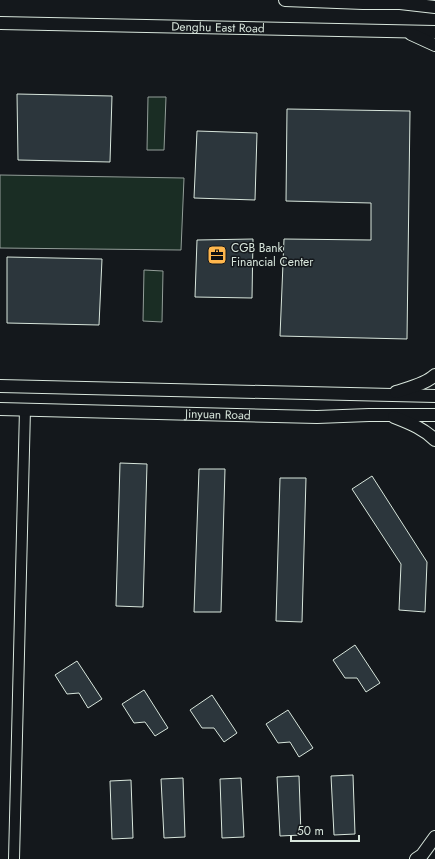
<svg xmlns="http://www.w3.org/2000/svg" width="435" height="859" font-family="Jost,sans-serif">
<style>
.green{fill:#1a2d24;stroke:#939e99}
.building{fill:#2c363c;stroke:#d8e6dc}
.lines{fill:none;stroke-linecap:round;stroke-linejoin:round}
.tertiary-casing{stroke:#d8e6dc;stroke-width:12}
.secondary-casing{stroke:#d8e6dc;stroke-width:14}
.tertiary{stroke:#14181c;stroke-width:10}
.secondary{stroke:#14181c;stroke-width:12}
.labels{text-anchor:middle;dominant-baseline:central;stroke-width:3;stroke-linejoin:round;paint-order:stroke}
.street-label{font-size:12px;fill:#d8e6dc;stroke:#14181c}
.poi-label{font-size:12px;fill:#d8e6dc;stroke:#14181c;text-anchor:start}
</style>
<rect width="100%" height="100%" fill="#14181c"/>
<path class="green" d="M148,97H166L164,150H147Z
M0,175L184,178L181,250L0,248Z
M144,270L163,271L162,322L143,321Z"/>
<path class="building" d="M17,94L112,96L110,162L18,160Z
M287,109L410,111L407,339L280,336L284,239L371,240V203L286,201Z
M197,131L257,133L255,200L194,198Z
M253,239L252,298L195,297L197,240Z
M7,257L102,259L99,325L7,323Z
M120,463L147,464L143,607L116,606Z
M199,469H225L221,612H194Z
M372,476L427,562L425,612L399,610L401,564L352,489Z
M280,478H306L302,622L276,621Z
M355,645L380,683L366,692L357,678H345L333,660Z
M77,661L102,699L88,708L79,693L67,694L55,675Z
M144,690L168,728L155,736L145,722L134,723L122,704Z
M212,695L237,733L224,742L214,728H202L190,710Z
M288,710L313,748L299,757L290,742L278,743L266,724Z
M353,775L355,834L334,835L331,776Z
M299,776L301,835L280,836L277,777Z
M183,778L185,837L164,838L161,779Z
M241,778L244,837L222,838L220,779Z
M131,780L133,838L112,839L110,781Z"/>
<g class="lines">
<g class="tertiary-casing">
<path id="tertiary" d="M14,859L25,409"/>
</g>
<g class="secondary-casing">
<g id="secondary">
<path d="M285,0L363,3H400L435,7"/>
<path id="s1" d="M0,23L435,32"/>
<path d="M411,34L435,45"/>
<path d="M0,386L435,396"/>
<path d="M396,392C408,388 426,384 435,375"/>
<path id="s2" d="M0,409L317,417L369,415H435"/>
<path d="M394,417C409,423 423,428 435,440"/>
<path d="M416,859L422,855L435,837"/>
</g>
</g>
<use href="#tertiary" class="tertiary"/>
<use href="#secondary" class="secondary"/>
</g>
<defs>
<g id="office-square" transform="scale(1)"><rect x="-9" y="-9" width="18" height="18" rx="4" fill="#ffb74d" stroke="#14181c"/><path d="M-6-3h4V-5.5h4V-3h4V5H-6ZM-1-4.5V-3h2v-1.5ZM-6 0V1H6V0Z" fill="#111"/></g>
</defs>
<g fill-rule="evenodd">
<use href="#office-square" x="217" y="255"/>
</g>
<g class="labels">
<g class="street-label">
<text stroke="none"><textPath href="#s1" startOffset="218">Denghu East Road</textPath></text>
<text stroke="none"><textPath href="#s2" startOffset="218">Jinyuan Road</textPath></text>
</g>
<g class="poi-label">
<text x="231" y="248">CGB Bank<tspan x="231" dy="14">Financial Center</tspan></text>
</g>
</g>
<path d="M291 835v6h68v-6" fill="none" stroke="#d8e6dc" stroke-width="2"/>
<text x="297" y="835" font-size="12" fill="#d8e6dc" stroke="#14181c" stroke-width="3" paint-order="stroke">50 m</text>
</svg>
